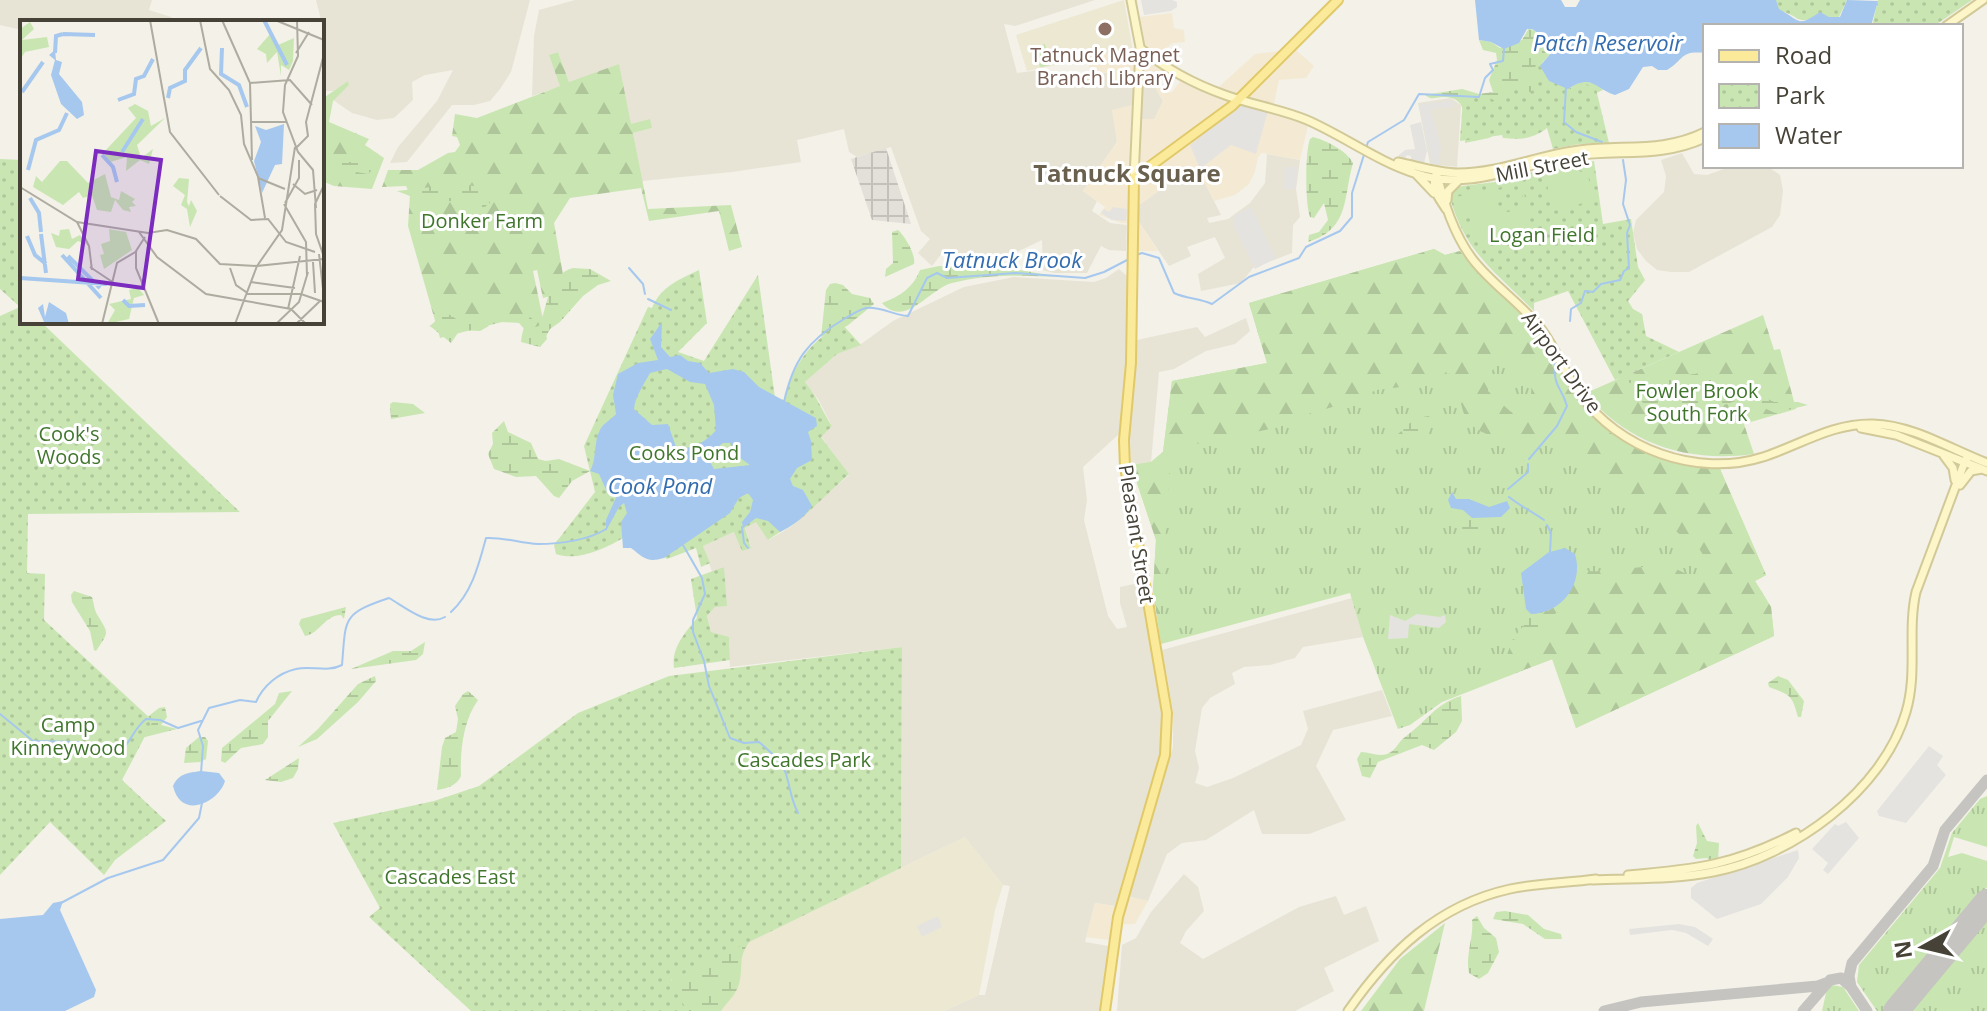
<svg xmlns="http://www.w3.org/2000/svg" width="1987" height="1011" font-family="'Open Sans',sans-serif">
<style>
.residential{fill:#e7e4d6}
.commercial{fill:#f4ead4}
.industrial{fill:url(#industrial-grid)}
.education{fill:#ece8d2}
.grass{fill:url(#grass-tufts)}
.forest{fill:url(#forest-firs);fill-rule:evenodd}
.wetland{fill:url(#wetland-marsh)}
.park{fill:url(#park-dots)}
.pitch{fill:#c9e6b2;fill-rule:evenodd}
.parking{fill:#e5e3df}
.water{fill:#a6c8ee;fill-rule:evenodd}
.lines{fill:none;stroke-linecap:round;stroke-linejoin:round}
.stream{stroke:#a6c8ee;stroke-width:2}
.taxiway{stroke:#c5c4c0;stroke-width:11}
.runway{stroke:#c5c4c0;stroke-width:26}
.secondary-casing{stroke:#d2c999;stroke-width:11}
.primary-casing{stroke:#e0c96a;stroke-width:12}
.secondary{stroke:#fdf6c9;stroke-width:7}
.primary{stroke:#faea9a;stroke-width:8}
.education-dot{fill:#8d6e63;stroke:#fff;stroke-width:3}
.labels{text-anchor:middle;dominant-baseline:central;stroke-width:6;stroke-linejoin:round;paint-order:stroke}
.education-label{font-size:20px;fill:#785e54;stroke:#fff}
.street-label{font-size:20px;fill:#464237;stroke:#fff}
.park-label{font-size:20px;fill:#40762c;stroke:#fff}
.water-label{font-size:22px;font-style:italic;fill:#336daf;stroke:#fff}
.quarter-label{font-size:24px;font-weight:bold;fill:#69614e;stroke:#fff}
.inset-river{fill:none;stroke:#a6c8ee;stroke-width:4}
.inset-road{fill:none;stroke:#aeaba1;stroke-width:2}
.view{fill:#7b2cbf;fill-opacity:0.15;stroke:#7b2cbf;stroke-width:4}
.inset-edge{fill:none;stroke:#464237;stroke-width:4}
</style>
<defs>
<pattern id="industrial-grid" width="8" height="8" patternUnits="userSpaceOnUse" patternTransform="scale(2)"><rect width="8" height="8" fill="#e3e0d9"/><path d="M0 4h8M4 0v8" fill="none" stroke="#c4c1bb"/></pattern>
<pattern id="grass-tufts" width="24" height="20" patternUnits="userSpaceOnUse" patternTransform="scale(2)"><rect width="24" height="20" fill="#c9e6b2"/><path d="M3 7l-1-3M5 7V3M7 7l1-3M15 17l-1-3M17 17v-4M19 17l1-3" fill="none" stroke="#aec69a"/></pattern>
<pattern id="forest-firs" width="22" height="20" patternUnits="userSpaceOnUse" patternTransform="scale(2)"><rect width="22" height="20" fill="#c9e6b2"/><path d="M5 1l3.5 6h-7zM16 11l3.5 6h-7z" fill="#aec69a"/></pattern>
<pattern id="wetland-marsh" width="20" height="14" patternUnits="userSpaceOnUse" patternTransform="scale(2)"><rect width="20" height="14" fill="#c9e6b2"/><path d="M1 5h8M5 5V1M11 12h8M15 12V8" fill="none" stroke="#aec69a"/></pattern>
<pattern id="park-dots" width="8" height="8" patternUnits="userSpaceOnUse" patternTransform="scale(2)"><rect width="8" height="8" fill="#c9e6b2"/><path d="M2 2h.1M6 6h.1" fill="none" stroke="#aec69a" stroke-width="1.8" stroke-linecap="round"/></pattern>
</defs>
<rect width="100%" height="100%" fill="#f3f1e8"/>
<path class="residential" d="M0,0H152L149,10L171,17L175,22H22V30L0,25Z
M316,0H530L511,72L500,89L490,101L474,105H452L407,162L390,163L398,147L437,101L453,70L425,75L412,82L413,100L394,118L377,120L352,113L333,100L349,85L348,82L333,91H322V41L326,40Z
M575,0H1095L1015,26L1004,24L1017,73L1040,70L1046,87L1108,72L1134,84L1155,87L1163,101L1155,119H1131L1132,106L1115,123L1117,142L1083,191L1097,201L1092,211L1110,223L1127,225L1126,251L1109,250L1101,246L1087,273H1054L1043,270L1042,240L1019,251L992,257L975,258L945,249L932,266L918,253L930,239L921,231L891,147L857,157L849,152L844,129L797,140L801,162L732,172L642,181L633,133L652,128L631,124L569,82L558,52L550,55L561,86L532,96L534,36L539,10Z
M1451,98L1461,105L1457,167L1430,164L1418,103Z
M1682,153L1694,174L1707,175L1732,166H1767L1780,175L1783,191L1780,215L1772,227L1689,272H1671L1657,270L1646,261L1637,249L1633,233L1636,220L1664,192L1666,176L1661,160Z
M1267,154L1300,160L1296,189L1300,217L1293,225L1292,253L1253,268L1241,283L1201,291L1198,274L1225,258L1215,237L1187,247L1191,256L1169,266L1139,222V205L1189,169H1198L1221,215L1207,218L1209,223L1228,219L1250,203L1265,183Z
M1119,269L1128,277V339L1137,340L1197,327L1205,337L1246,318L1250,331L1235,344L1206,351L1174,369L1159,372L1151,462L1131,465L1130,435L1119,434L1083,467L1087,500L1084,520L1108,616L1117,629L1127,627L1120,603V587L1139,583L1163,717L1161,749L1115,906L1095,903L1085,942L1108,946L1100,1011H944L979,995H985L1010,886L1003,885L965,837L901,868L902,647L730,667L729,638L711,632L707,616L715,607L724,567L712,572L703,546L734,532L751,547L745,527L757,521L769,540L790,527L849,475L821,436L832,426L818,399L805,382L837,354L861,344L893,321L964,287L1014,277L1094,282L1106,278Z
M1352,598L1363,637L1303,647L1295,658L1270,665L1244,667L1232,673L1235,684L1210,698L1202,708L1195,751L1199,768L1195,783L1207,787L1233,778L1301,745L1308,729L1303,711L1382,690L1392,716L1333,730L1316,766L1346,820L1309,834H1262L1254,810L1206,840L1182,843L1167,854L1148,901L1129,897L1173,747V711L1162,650Z
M1184,874L1198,887L1204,911L1186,931L1180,943L1203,959L1299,907L1336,896L1344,915L1366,906L1379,941L1324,968L1334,991L1295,1011H1117L1122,945L1136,938L1151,912Z"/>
<path class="commercial" d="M1172,13L1174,28L1184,30L1185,42L1173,43L1156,55V63L1164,69L1157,76L1159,85L1171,93L1182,79L1212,93L1255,54L1280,51L1286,58L1295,49L1314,66L1306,78L1279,80L1272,113L1308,125L1300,160L1262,153L1258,157L1255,172L1249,184L1235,195L1214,201L1198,170L1189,169L1139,205V222L1158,251H1137V224L1121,223L1099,215L1105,207L1083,191L1117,142L1112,110L1132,105V119H1154L1163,101L1155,87L1134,84L1113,89L1108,72L1091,75L1087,58L1121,50L1122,54L1133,52L1143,46L1139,17Z
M1119,894L1148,901L1135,924L1111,925L1109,940L1086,937L1095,903L1115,906Z"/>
<path class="industrial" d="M886,148L911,224L872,220L851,159Z"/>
<path class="education" d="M1124,0L1133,52L1122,55L1120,51L1027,71L1016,35Z
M965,837L1003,885L995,910L979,995L944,1011H687L670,980Z"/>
<path class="grass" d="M1434,249L1445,255L1460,251C1479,280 1510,298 1532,325C1548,344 1557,367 1570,387C1604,441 1659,464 1720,469L1766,575L1755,581L1771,607L1774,636L1576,728L1552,659L1442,702L1410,725L1398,729L1363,637L1350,593L1161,644L1153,590L1156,540L1131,465L1151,462L1163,452L1172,381L1267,363L1249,303Z
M1987,796V847L1954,837L1948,857L1962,853L1987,861V887L1884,1011H1877L1857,982L1859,965L1940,868L1952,833L1980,799Z
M1987,915V1011H1907L1986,916Z
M1832,985L1843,987L1859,1011H1822L1826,993Z"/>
<path class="forest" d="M558,52L569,82L619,64L631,124L650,119L652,128L633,133L648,209L731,205L742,247L729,251L719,211L649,221L641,188L570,198L554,223L566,292L543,298L537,270L533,271L547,339L540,347L519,323L502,322L440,338L408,226L410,195L406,186L382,187L388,170H418L448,153L455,152L460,145L457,137L452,136L455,114L477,118L560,86L549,55Z
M348,81L349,85L333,101L329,122L369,139L365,145L384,158L372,189L334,186L322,181V99Z
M1434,249L1445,255L1460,251C1479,280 1510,298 1532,325C1548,344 1557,367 1570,387C1604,441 1659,464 1720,469L1766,575L1755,581L1771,607L1774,636L1576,728L1553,659L1499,679L1512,640L1547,631L1559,612L1539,622L1534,620L1532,615C1560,612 1577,591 1578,563L1585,571C1612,573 1640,564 1668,567C1682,569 1690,579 1704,580L1708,576L1710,566L1700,550L1632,497L1611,477L1593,475L1585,470L1564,442C1536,430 1504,445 1478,430C1452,414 1467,383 1447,372L1409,386L1376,390L1356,400L1312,413L1287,417L1270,429L1191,445L1177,453L1170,471L1159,627L1153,590L1156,540L1131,465L1151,462L1163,452L1172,381L1267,363L1249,303ZM1506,360C1517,360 1528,366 1532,377L1531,394L1517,411L1511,412L1488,391C1489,377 1491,364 1506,360Z
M1763,315L1774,350L1780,349L1796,409L1744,424L1754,454C1689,463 1628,445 1586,393Z
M1405,428L1404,430L1409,439L1418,443L1389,452L1391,440Z
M1445,923L1424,1011H1361L1400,959Z"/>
<path class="wetland" d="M1529,28L1551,40V53L1542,63L1570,88C1582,79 1592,80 1603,90L1557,110L1556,121L1507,128L1489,138L1465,143C1465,125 1470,96 1443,97C1434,97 1432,101 1425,95L1462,89L1479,94L1493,92L1489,80L1497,60L1496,53L1483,50L1479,40L1491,42L1500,48L1522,40Z
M1313,137C1326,140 1347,151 1353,163C1343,198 1350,229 1308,242L1309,235L1319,232L1328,220L1324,203L1314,218L1310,217C1305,204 1305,152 1310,139Z
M328,162H369L371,171L368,174L345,170Z
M458,184L483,187L490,203L482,209L476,202L420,200L397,191Z
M898,230C905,236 916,255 914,264L885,277L886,269L893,263L892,232Z
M939,266L1020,270L1058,277C1023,275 986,274 952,283C929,289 905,329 882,303C899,297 914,287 920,270Z
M573,268L590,269L611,281L598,285L583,296L560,322L550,329L540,347L521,342C522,333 524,324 530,317L534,320L535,327L539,326C548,307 547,275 573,268Z
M835,283L843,285L852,294L870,298L874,304L847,326L821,337L826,290L830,284Z
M445,312L458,320L482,321L489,326L480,331L460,330L451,343L430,326Z
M1608,363L1653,381L1700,373L1735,390L1755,392L1774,402H1798L1808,405L1775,413L1762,407L1736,401L1698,413L1674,416L1639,401L1635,385L1613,376Z
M393,402L413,404L425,413L391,419L390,404Z
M1429,416L1432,423L1425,442L1409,439L1403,430C1409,422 1419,417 1429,416Z
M504,421L508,432L531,443L538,459L546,461L559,459L590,471L572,481L559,498L554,496L536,476L516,477L494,469L488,454L493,444L492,433Z
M1463,510L1472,518L1483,516L1478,533L1470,535L1458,525Z
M74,591L92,597C94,603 94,610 98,616C109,634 109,632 96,651L94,650L90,631L72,602L71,595Z
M346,607L344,619L341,615C325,615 319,634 305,636L299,624L301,619Z
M1559,612C1554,634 1531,635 1512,640L1532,615L1534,620L1539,622Z
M425,642L423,654L416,660L351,669L393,651H411Z
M375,676L376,681L358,702L317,739L298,747L318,729L358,684Z
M1778,676L1788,680L1804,701L1801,717H1798C1792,694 1790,695 1769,687L1768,683Z
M292,691L268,721V737L263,744L241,748L225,763L221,761L222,748L275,704L279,693Z
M468,691L478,700C463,721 460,751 461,776C456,786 448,788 437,790L442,747L445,738L456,732L458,719L455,706L463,694Z
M1461,696L1462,721L1456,732L1434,750L1422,745L1378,762L1370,778L1362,776L1357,759L1361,752C1370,752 1378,757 1387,754C1396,751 1398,742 1405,737C1425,723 1436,703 1461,696Z
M165,707L167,717L161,725L177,729L141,738L146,718L159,708Z
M199,737H205L208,741L206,759L200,762L184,763L186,748Z
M299,758L298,769L293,778L281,782L265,780Z
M1698,823L1707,841L1719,843L1718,861L1712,863L1707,858L1696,859L1693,856L1697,843L1696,826Z
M1505,911L1528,915L1544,929L1561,934L1562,939H1545L1523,924L1493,919L1496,912Z
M1477,916L1484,928L1496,938L1499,952L1488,973L1479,979L1469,973C1465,955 1474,938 1472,920Z
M750,941C737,958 744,966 739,984C736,995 727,1002 721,1011H636L669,988L676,969Z"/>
<path class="park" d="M1774,0H1847L1839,17L1831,18L1822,14C1794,27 1803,16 1779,11Z
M1878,0H1972L1934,26H1872Z
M1045,44L1051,65L1040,67L1034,47Z
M1545,58L1540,66L1573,91L1584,83L1596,89L1609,143L1579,144L1553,149L1547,128C1533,139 1520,140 1503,138L1502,135L1460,141L1463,99L1487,96L1495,101L1511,97L1515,89L1530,92L1536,88L1550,98C1540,86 1531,82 1536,64Z
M0,159L22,160V322H41L240,512L28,514L27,573L45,574L44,620L153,721L122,780L166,821L115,860L104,875L50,822L0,875V316L20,307L0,289Z
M1594,161L1603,224L1631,219L1638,267L1645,280L1628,301L1633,309L1642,314L1646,336L1679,352L1615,380L1568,291L1534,303V311C1497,273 1464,252 1450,197L1455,189L1462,186L1495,182L1564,164Z
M699,270L707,323L678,352L704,361L758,275L775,398L785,400C792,365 811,340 842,324L861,345L837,354L805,382C817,396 822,411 832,426L821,437L849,474L803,517L768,540L756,522L745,528L751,548L742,551L734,532L703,546L710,563L701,567L696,548L667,559L650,544L625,537C606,548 578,562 556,554L554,545L595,492L584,446L648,307L652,308C661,286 679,280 699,270Z
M724,567L727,606L715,607L707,616L711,632L729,637L730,660L674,668C671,648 685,633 697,618L691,579Z
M902,647L901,868L671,980L687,1011H471L369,917L380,908L333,823L434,801L479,786L578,713L669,676Z"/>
<path class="pitch" d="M1568,164L1588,176L1594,200L1554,211L1548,195L1547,169Z
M1519,182L1523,185L1531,239L1479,244L1469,213L1458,217L1452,198ZM1520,184L1525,207C1513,216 1501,213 1496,200L1497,188Z"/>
<path class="parking" d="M1141,0H1172L1177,2V7L1171,11L1144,15Z
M1454,100V107L1431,109L1441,147L1439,164H1432L1419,107L1422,104Z
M1242,102L1268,111L1256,154L1231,145L1200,169L1190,145Z
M1421,122L1427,151L1424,163L1411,161V156L1407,155L1405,159H1398L1399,155L1405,150L1415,149L1410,125Z
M1285,167H1297L1296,189H1284Z
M1113,207L1127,209L1126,221L1112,220L1101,213L1104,209L1109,212Z
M1251,207L1276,258L1255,269L1233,224L1235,215Z
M1417,614L1440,617L1445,615L1446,622L1439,628L1409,624L1408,638L1388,639L1390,615L1405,621Z
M1929,746L1943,756L1937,765L1946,775L1906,823L1879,816L1877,811Z
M1846,822L1859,838L1828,874L1823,870L1828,863L1812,849L1835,824L1838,826Z
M1798,850L1799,858L1788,877L1761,904L1717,919L1691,898V888L1697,883Z
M938,916L942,927L922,937L917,926Z
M1679,924L1695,927L1713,939L1708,946L1686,933L1672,930L1630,935L1629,929Z"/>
<path class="water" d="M1475,0H1561L1565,7H1576L1580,0H1776L1779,9C1802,22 1797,27 1820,12L1829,17H1840L1847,0L1878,1L1871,26H1705V53C1680,50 1685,59 1667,70H1658L1652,66L1643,67L1629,89L1615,95C1594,88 1592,73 1568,89L1549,81L1540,66L1551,53V42L1532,29H1527L1519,43L1504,49L1491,42L1479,40Z
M662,322L661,347L670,357L680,355L688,361L700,363L709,373L733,369L744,372L759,387L816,418L817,426L808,432L811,441L812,460L797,468L790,479L793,486L803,490L812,506C804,518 792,526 780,532L768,521L756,518L743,528L742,522L750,512L753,500L748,493L739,498L730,513L664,558C647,563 644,558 631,548H623L621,522L627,513L624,503L619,507L606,531V520L618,493L615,490L607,492L599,474L590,471C597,460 593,441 601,428C604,423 612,419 616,414L613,395L618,374L638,363L658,360L650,339ZM667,369L690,382L705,384L714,405L716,430C706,442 691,451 676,447L668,424L652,425L634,409C635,397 644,384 650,373ZM731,443L740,458L750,465L714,469L709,460L710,453L723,443Z
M1452,492L1456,499H1469L1489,507L1507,501L1510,508L1501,517L1472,518L1463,510L1451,508L1448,500Z
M1565,548L1575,554C1584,584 1562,613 1531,614L1526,609L1521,573L1549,552L1550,554V552Z
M201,771L219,773L225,781C219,802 181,821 173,786C179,773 188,773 201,771Z
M63,901L60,910L96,990L94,997L65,1011H0V919L43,915L53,903Z"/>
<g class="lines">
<path class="stream" d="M1566,87L1564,122L1576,132L1602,142
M1136,255L1142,253L1159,258L1174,293C1187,299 1199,298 1212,304L1249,277L1299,258L1306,247L1340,231L1352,217V193L1368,142L1404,120L1419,94L1479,97L1485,78L1493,70L1490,64L1503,61L1504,49
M629,268L643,284L645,294
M648,299L671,310
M1570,321L1571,309L1581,303L1585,291L1593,292L1601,284L1620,280L1624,271L1629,268L1627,233L1630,225L1623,204L1626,180L1623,160
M784,402C793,361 807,341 844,319C851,315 858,310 866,308C879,306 894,315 908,316L927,278L937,273L947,278L1015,273L1085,278L1104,272L1131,258
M1529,459L1557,426L1567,406C1561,385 1553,388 1555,363
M1508,489L1528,472V464
M1509,497C1520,506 1533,512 1544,520
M1547,525L1551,533L1550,552
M742,527L744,543L748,548
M683,545L702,578L705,594L693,620V632L704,661L709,686L730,738L744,743L759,742C769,751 782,761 786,774C791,790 790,797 798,813
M451,612C472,593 479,564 486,538C504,537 520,543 538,544C560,544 589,540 606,529
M0,714L33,741L79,742L99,753L118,754C131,743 133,729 146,719L160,720L178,728L201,721
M201,773L203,746L198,730L209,708L240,700L256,702C263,686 278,673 296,669C311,665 327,673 342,665C346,619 341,614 389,598C405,607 428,627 445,617
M61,903L108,878L163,860L199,818L202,803"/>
<path class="taxiway" d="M1851,987L1867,1011
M1604,1011L1641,1002L1818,986L1826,983
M1803,1011L1830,980L1841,978L1851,987L1849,976L1852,963L1933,866L1945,830L1987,780"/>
<path class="runway" d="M1896,1011L1987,902"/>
<g class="secondary-casing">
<path id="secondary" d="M1131,0L1140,47L1134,178
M1946,26L1983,0
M1140,48C1166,69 1194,84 1225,95C1252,105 1281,109 1307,120C1344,136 1378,162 1417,174C1469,192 1522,164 1573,156C1620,149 1659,159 1705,138
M1398,162C1418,166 1438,173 1458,173C1500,173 1538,155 1579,150C1623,144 1663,153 1705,132
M1436,172C1444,202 1454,236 1474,261C1494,286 1522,304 1542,330C1556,349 1565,373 1579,393C1618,449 1697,478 1763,457C1800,445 1832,423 1873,424C1913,425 1950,449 1987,463
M1416,174L1434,193
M1436,174C1431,190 1438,196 1446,209
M1447,200L1448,191L1460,179
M1861,428L1896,435L1987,471
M1944,456L1953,468L1955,480
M1960,485L1971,471L1982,469
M1628,875C1698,869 1733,865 1796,833
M1592,880C1633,878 1673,880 1713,872C1792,857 1883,791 1906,712C1918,672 1907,631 1916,592L1965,461L1969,456
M1348,1011C1389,952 1438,905 1510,889C1538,883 1567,883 1596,879"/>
</g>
<g class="primary-casing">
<path id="primary" d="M1105,1011L1118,917L1165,755L1167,713L1125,467L1124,440L1131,363L1134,178L1232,106L1338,0"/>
</g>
<use href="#secondary" class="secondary"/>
<use href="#primary" class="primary"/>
</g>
<circle class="education-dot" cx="1105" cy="29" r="8"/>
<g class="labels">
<g class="education-label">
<text x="1105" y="54">Tatnuck Magnet<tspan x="1105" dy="23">Branch Library</tspan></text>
</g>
<g class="street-label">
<text transform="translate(1542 166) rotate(-11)">Mill Street</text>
<text transform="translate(1562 362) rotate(54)">Airport Drive</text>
<text transform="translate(1137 534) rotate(81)">Pleasant Street</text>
</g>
<g class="park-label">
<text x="482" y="220">Donker Farm</text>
<text x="1542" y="234">Logan Field</text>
<text x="1697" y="390">Fowler Brook<tspan x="1697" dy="23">South Fork</tspan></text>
<text x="69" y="433">Cook's<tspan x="69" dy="23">Woods</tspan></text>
<text x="684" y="452">Cooks Pond</text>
<text x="68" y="724">Camp<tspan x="68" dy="23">Kinneywood</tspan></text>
<text x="804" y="759">Cascades Park</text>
<text x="450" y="876">Cascades East</text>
</g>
<g class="water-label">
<text x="1608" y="42">Patch Reservoir</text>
<text x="1012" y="259">Tatnuck Brook</text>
<text x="660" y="485">Cook Pond</text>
</g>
<g class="quarter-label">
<text x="1127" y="172">Tatnuck Square</text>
</g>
</g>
<g transform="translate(20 20)">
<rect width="304" height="304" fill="#f3f1e8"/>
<path d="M89,209L106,212L112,230L84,249L80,235L84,234L81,224L90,221Z" fill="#c9e6b2"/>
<path d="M159,158L169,159L167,182L169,186L171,180L177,191L170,207L167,189L161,185L165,175L153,166ZM49,209L52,219L60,215L68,225L58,221L49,229L36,227L31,213L39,216L40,210Z" fill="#c9e6b2"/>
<path d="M10,2L14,9L2,20L27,17L29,27L5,32L0,40V9ZM251,13L258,25L274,18L273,41L269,50L261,45V56L257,32L247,43L246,34L237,29ZM115,84L128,91L131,106L145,98L117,125L121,138L133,129L129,144L120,140L106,151L107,137L87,143L84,132L116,98L108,88ZM40,141H47L68,163L85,154L91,177L99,180L101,171L115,179L112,182L116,186L109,187L111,192L103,190L95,180L91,192L77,190L72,175L63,178L59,172L43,185L13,167L16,156L22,162ZM118,268L124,275L114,278L109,299L87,304L95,290L89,284L111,279L109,270Z" fill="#c9e6b2"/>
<path d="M35,30L36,40L42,42L39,54L62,82L64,95L57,99L41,84L31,55L35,40L29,35ZM264,104L262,144L255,145L242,173L234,141L241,122L235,106L246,110ZM29,282L46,293L49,304L24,302L18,288L23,284L25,297Z" fill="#a6c8ee"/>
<path class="inset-river" d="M244,0L267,45M43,14L75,15M202,28L201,54L219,65L227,87M35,33L36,16L43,14M2,72L23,42M148,78L150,68L165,61V50L181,28M98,80L114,74L116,59L124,56L133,39M102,132L123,99M82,135L93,147L97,162M8,150L16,120L39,110L47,93M10,178L19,193L21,212M21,214L26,253M7,216L15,235L26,244M42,235L81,278M48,236L80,268M0,258L87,264M103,280L109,286L125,285"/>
<path class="inset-road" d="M130,0L150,112L199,175M180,0L190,49L209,70L221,95L224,124L239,159M202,0L230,63L232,140M255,0L304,20M277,0L278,36L265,65L263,92L278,132L293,150L296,188M276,33L289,12M230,63L270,60L292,85M232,102H266M275,129L288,116L286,102L304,34M238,157L245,198M238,158L265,169M273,164L285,174L297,170M304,165L295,184L296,214L304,237M0,167L57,202L128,213L147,210L176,219L200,244L237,246L262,210L275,127M200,176L231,200L248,199L266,222L295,232M265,183L279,158V140M264,184L286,222L287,256M57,202L69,226L72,250M119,212L137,237L186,274L271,289L286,304M125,217L116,231V248L139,304M299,234L303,269M293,242L295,273M70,247L94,263M210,248L216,265L229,274H281L304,282M231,262L275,268M268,289L280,236M82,304L97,243L117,231M215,304L237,246L304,239M256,304L279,282L288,252M276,304L300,281"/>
<path class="view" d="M76,131L141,140L123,268L58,259Z"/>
<rect width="304" height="304" class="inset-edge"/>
</g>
<rect x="1703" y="24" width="260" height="144" fill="#ffffff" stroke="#b5b3af" stroke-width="2"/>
<rect x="1719" y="50" width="40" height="12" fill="#faea9a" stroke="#b5b3af" stroke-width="2"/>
<text x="1775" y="64" font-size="24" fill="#464237">Road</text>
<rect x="1719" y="84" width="40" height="24" fill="url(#park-dots)" stroke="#b5b3af" stroke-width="2"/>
<text x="1775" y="104" font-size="24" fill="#464237">Park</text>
<rect x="1719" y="124" width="40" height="24" fill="#a6c8ee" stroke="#b5b3af" stroke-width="2"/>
<text x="1775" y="144" font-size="24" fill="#464237">Water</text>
<g transform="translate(1923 947) rotate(262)" stroke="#ffffff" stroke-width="6" paint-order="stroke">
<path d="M0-6L14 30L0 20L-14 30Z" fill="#464237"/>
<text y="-12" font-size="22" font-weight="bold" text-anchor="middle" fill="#464237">N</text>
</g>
</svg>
